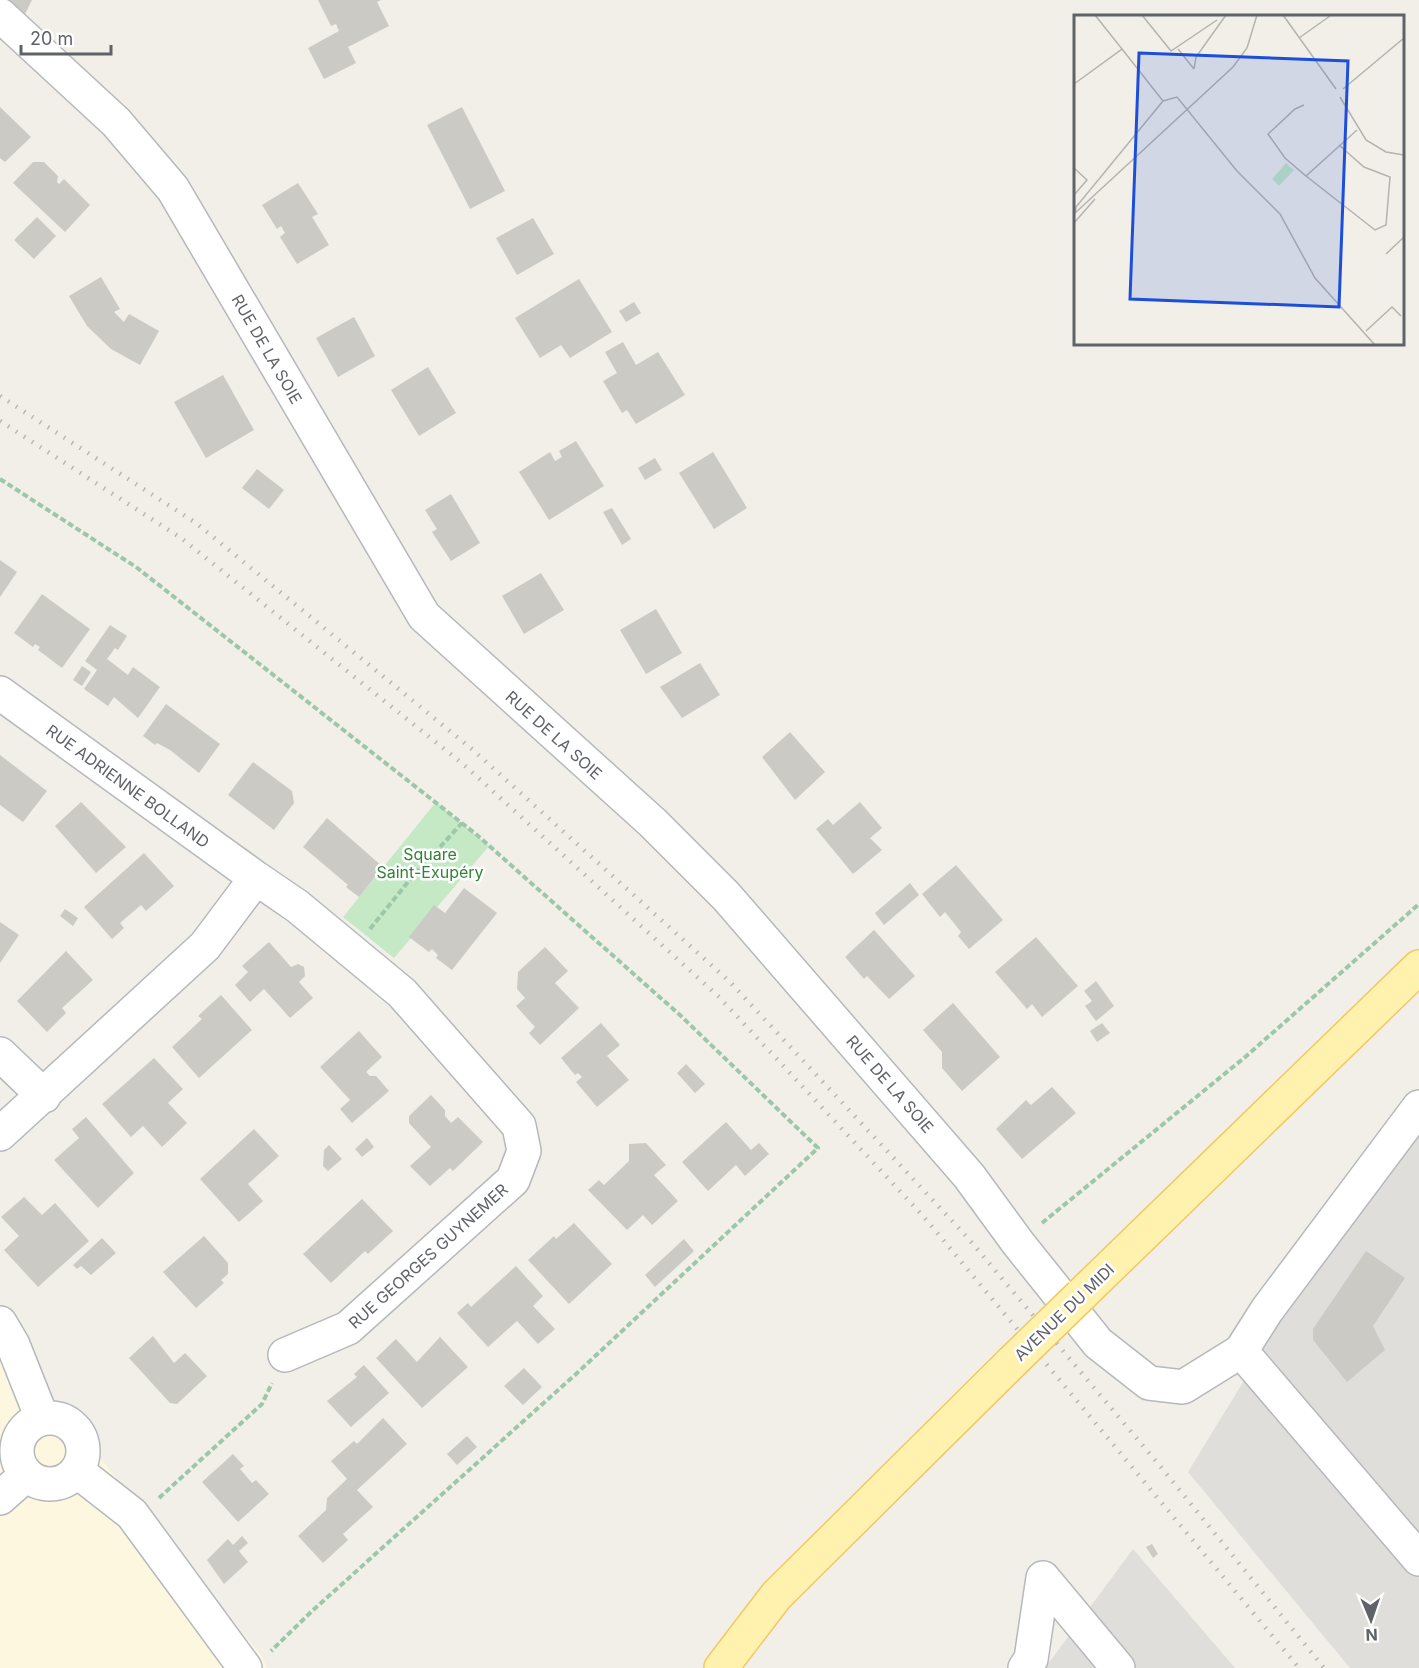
<svg xmlns="http://www.w3.org/2000/svg" width="1419" height="1668" font-family="Inter,sans-serif">
<style>
.commercial{fill:#fef7e0}
.industrial{fill:#e0deda}
.green{fill:#c5e8c5}
.building{fill:#cccac5}
.lines{fill:none;stroke-linecap:round;stroke-linejoin:round}
.minor-casing{stroke:#b5b8bc;stroke-width:36}
.major-casing{stroke:#f2c960;stroke-width:36}
.path{stroke:#9cc7a9;stroke-width:4;stroke-dasharray:6 3;stroke-linecap:butt}
.minor{stroke:#fff;stroke-width:33}
.major{stroke:#fff2af;stroke-width:33}
.rail{stroke:#b6b7b8;stroke-width:4.5;stroke-dasharray:1.5 8;stroke-linecap:butt}
.major-bridge-casing{stroke:#f2c960;stroke-width:36;stroke-linecap:butt}
.major-bridge{stroke:#fff2af;stroke-width:33}
.labels{text-anchor:middle;dominant-baseline:central;stroke-width:5;stroke-linejoin:round;paint-order:stroke}
.street-label{font-size:16px;fill:#5f6368;stroke:#fff}
.park-label{font-size:16px;fill:#348238;stroke:#fff}
.inset-road{fill:none;stroke:#b3b3b1;stroke-width:1.5}
.view{fill:#1d4ed8;fill-opacity:0.15;stroke:#1d4ed8;stroke-width:3}
.inset-edge{fill:none;stroke:#5f6368;stroke-width:3}
</style>
<rect width="100%" height="100%" fill="#f1efe8"/>
<path class="commercial" d="M0,1336L261,1655L267,1668H0Z"/>
<path class="industrial" d="M1419,1122V1668H1350L1188,1472L1335,1232Z
M1133,1549L1235,1668H1045Z"/>
<path class="green" d="M436,802L489,846L394,958L343,917Z"/>
<path class="building" d="M10,0H32L25,14Z
M318,0H381L377,2L389,26L348,47L356,63L324,79L308,48L339,31L336,24L331,26Z
M0,107L31,137L5,162L0,158Z
M462,107L505,191L470,209L427,125Z
M33,162H44L58,176L57,182L59,184L64,179L90,205L65,232L13,183Z
M298,183L318,214L312,217L329,245L297,264L280,237L285,233L281,226L277,229L262,205Z
M37,217L56,236L34,259L14,240Z
M533,218L554,254L517,275L496,238Z
M101,277L120,309L114,312L124,322L129,314L159,331L140,365L111,349L87,326L69,296Z
M579,279L612,332L570,358L561,345L540,358L515,318Z
M634,302L641,313L626,322L619,311Z
M354,317L375,356L338,377L316,338Z
M623,342L636,365L658,352L685,395L636,424L627,410L622,413L603,381L617,373L605,352Z
M428,367L456,413L419,436L391,390Z
M223,375L254,430L206,458L174,402Z
M576,441L604,486L549,520L519,472L550,452L555,461L562,457L559,451Z
M713,452L747,508L714,529L679,473Z
M655,458L662,470L645,480L638,468Z
M257,469L284,490L269,509L242,488Z
M451,494L480,543L451,561L432,532L437,529L425,510Z
M612,508L631,539L622,545L603,512Z
M0,560L17,572L0,597Z
M541,573L564,610L524,634L502,596Z
M42,594L90,629L62,668L38,650L40,647L35,644L33,647L14,633Z
M656,609L682,653L646,674L620,630Z
M110,625L127,636L118,650L115,648L107,659L128,675L133,667L160,687L138,718L114,697L108,706L84,689L97,670L85,661Z
M700,663L720,695L682,718L660,687Z
M82,666L91,672L82,686L73,680Z
M166,704L220,744L199,773L170,750L157,743L155,745L143,736Z
M790,732L825,772L795,800L762,757Z
M0,755L47,791L23,822L0,805Z
M253,762L292,791L294,803L274,830L228,795Z
M81,802L126,847L96,873L55,826Z
M860,802L882,828L870,838L882,850L853,874L816,829L828,819L833,825Z
M327,818L383,867L359,897L346,887L348,885L303,847Z
M144,853L174,886L146,911L141,905L120,923L124,928L112,939L84,907Z
M956,865L1003,920L969,949L958,936L961,932L945,912L940,917L922,894Z
M910,883L919,895L884,925L875,913Z
M464,888L497,913L452,970L436,958L438,955L432,949L429,952L409,937L434,905L445,913Z
M65,909L78,918L73,926L60,916Z
M0,922L19,935L0,963Z
M874,930L915,976L889,999L867,976L864,979L845,957Z
M1036,937L1078,986L1042,1017L1032,1004L1027,1009L995,972Z
M269,942L291,967L298,964L304,967L305,976L299,982L313,998L290,1018L264,989L250,1002L235,985L248,972L242,966Z
M545,947L568,971L555,983L579,1008L540,1045L529,1033L535,1027L516,1006L525,998L517,989L518,972Z
M66,951L93,980L62,1008L66,1013L47,1032L17,1001Z
M1096,981L1114,1006L1096,1021L1085,1006L1092,1001L1084,991Z
M221,995L252,1030L199,1078L172,1047L202,1019L198,1016Z
M953,1003L1000,1057L962,1091L942,1068V1052L923,1030Z
M601,1023L620,1045L607,1056L629,1080L597,1107L576,1082L582,1077L578,1073L575,1075L561,1058Z
M1102,1023L1110,1033L1097,1042L1090,1031Z
M359,1031L382,1057L366,1072L370,1076H376L389,1091L352,1123L340,1109L350,1100L320,1067Z
M154,1058L183,1089L168,1103L187,1123L162,1147L143,1126L131,1137L102,1104Z
M686,1064L705,1084L695,1093L677,1073Z
M1052,1087L1076,1113L1022,1159L996,1129L1026,1100L1031,1105Z
M431,1095L445,1110V1116L451,1123L458,1117L483,1142L453,1171L450,1168L430,1186L410,1166L431,1147L409,1123V1116Z
M86,1117L134,1173L98,1208L54,1160L79,1138L72,1129Z
M726,1122L751,1150L759,1143L769,1154L745,1176L736,1165L708,1191L682,1162Z
M254,1129L279,1156L248,1184L263,1201L239,1222L200,1179Z
M367,1138L374,1147L362,1157L355,1149Z
M646,1143L666,1165L654,1175L678,1201L652,1225L643,1215L627,1230L588,1190L599,1180L604,1185L629,1161V1144Z
M329,1145L342,1159L328,1171L323,1166L324,1150Z
M24,1197L42,1215L55,1203L89,1241L38,1287L4,1250L19,1236L1,1217Z
M362,1199L393,1231L368,1254L365,1251L331,1283L303,1254Z
M574,1223L612,1264L569,1304L528,1260L554,1236L556,1239Z
M204,1236L228,1263V1274L221,1280L224,1283L196,1308L163,1272Z
M102,1238L116,1253L91,1275L81,1266L77,1269L73,1265Z
M684,1239L694,1251L655,1287L645,1275Z
M1366,1251L1405,1278L1373,1326L1385,1350L1347,1382L1313,1340V1329Z
M516,1266L543,1296L533,1306L555,1329L538,1344L517,1321L488,1347L457,1313L468,1303L471,1307Z
M153,1336L174,1363L185,1353L207,1376L177,1404L170,1403L129,1358Z
M440,1337L468,1367L422,1408L376,1358L396,1339L417,1362Z
M364,1365L389,1393L351,1427L327,1401L357,1377L354,1374Z
M524,1368L542,1387L523,1405L504,1386Z
M383,1418L407,1444L357,1490L373,1507L343,1534L348,1540L323,1563L298,1536L326,1510L327,1498L347,1479L331,1461L354,1441L357,1444Z
M467,1436L477,1447L457,1465L447,1454Z
M233,1454L244,1466L240,1469L252,1483L256,1480L269,1494L238,1522L202,1482Z
M242,1536L248,1543L239,1551L248,1562L224,1584L207,1560L228,1539L233,1545Z
M1152,1544L1158,1554L1153,1558L1146,1547Z"/>
<g class="lines">
<g class="minor-casing">
<path id="minor" d="M0,15L116,122L173,189L424,616L653,823L726,896L969,1176L1018,1243L1098,1343L1149,1383L1183,1387L1241,1351L1267,1310L1419,1107
M0,693L256,878
M0,1054L44,1096
M0,1134L205,946L256,878L297,906L402,993L519,1126L524,1151L513,1180L348,1328L285,1355
M0,1323L13,1345L42,1418
M1241,1351L1419,1559
M17 1451a33 33 0 1 1 66 0a33 33 0 1 1-66 0Z
M77,1471L132,1514L245,1668
M0,1498L26,1475
M1043,1578L1118,1668
M1025,1668L1031,1659L1043,1578"/>
</g>
<g class="major-casing">
<path id="major" d="M1081,1295L1419,967
M721,1668L776,1596L1012,1362"/>
</g>
<path class="path" d="M0,479L136,567L477,835L681,1016L818,1148L576,1374L312,1611L271,1651
M370,929L408,882L462,823
M1042,1223L1244,1058L1419,904
M159,1498L262,1404L272,1383"/>
<use href="#minor" class="minor"/>
<use href="#major" class="major"/>
<path class="rail" d="M0,396L196,523L473,750L730,982L967,1237L1160,1466L1324,1668
M0,421L181,538L463,764L719,997L924,1217L1299,1668"/>
<g class="major-bridge-casing">
<path id="major-bridge" d="M1012,1362L1081,1295"/>
</g>
<use href="#major-bridge" class="major-bridge"/>
</g>
<g class="labels">
<g class="street-label">
<text transform="translate(267 349) rotate(60)">RUE DE LA SOIE</text>
<text transform="translate(554 735) rotate(42)">RUE DE LA SOIE</text>
<text transform="translate(128 786) rotate(36)">RUE ADRIENNE BOLLAND</text>
<text transform="translate(890 1084) rotate(49)">RUE DE LA SOIE</text>
<text transform="translate(428 1256) rotate(-42)">RUE GEORGES GUYNEMER</text>
<text transform="translate(1064 1312) rotate(-44)">AVENUE DU MIDI</text>
</g>
<g class="park-label">
<text x="430" y="854">Square<tspan x="430" dy="18">Saint-Exupéry</tspan></text>
</g>
</g>
<g transform="translate(1074 15)">
<rect width="330" height="330" fill="#f1efe8"/>
<path d="M212,148L220,155L205,171L198,164Z" fill="#c5e8c5"/>
<path class="inset-road" d="M68,0L97,36L143,5M209,0L262,74M225,23L256,1M48,34L89,86M104,34L120,54M120,54L122,42L152,0M0,69L48,34L21,0M269,74L330,23M266,82L292,125L312,137L330,140M230,90L221,94L194,119L211,143L232,161L283,115M0,153L13,165L0,180M232,161L301,215L312,210L316,162L290,152L265,130M0,199L159,52L173,33L183,0M1,199L2,192L89,86L103,82L163,156L206,199L241,263L301,330M0,208L21,184M312,239L330,222M292,316L318,292L327,301"/>
<path class="view" d="M65,38L274,46L265,292L56,284Z"/>
<rect width="330" height="330" class="inset-edge"/>
</g>
<g transform="translate(1371 1620) rotate(178)" stroke="#ffffff" stroke-width="4.5" paint-order="stroke">
<path d="M0-4.5L10 22L0 15L-10 22Z" fill="#5f6368"/>
<text y="-9" font-size="16" font-weight="bold" text-anchor="middle" fill="#5f6368">N</text>
</g>
<path d="M21 45v9h90v-9" fill="none" stroke="#5f6368" stroke-width="3"/>
<text x="30" y="45" font-size="18" fill="#5f6368" stroke="#ffffff" stroke-width="4.5" paint-order="stroke">20 m</text>
</svg>
